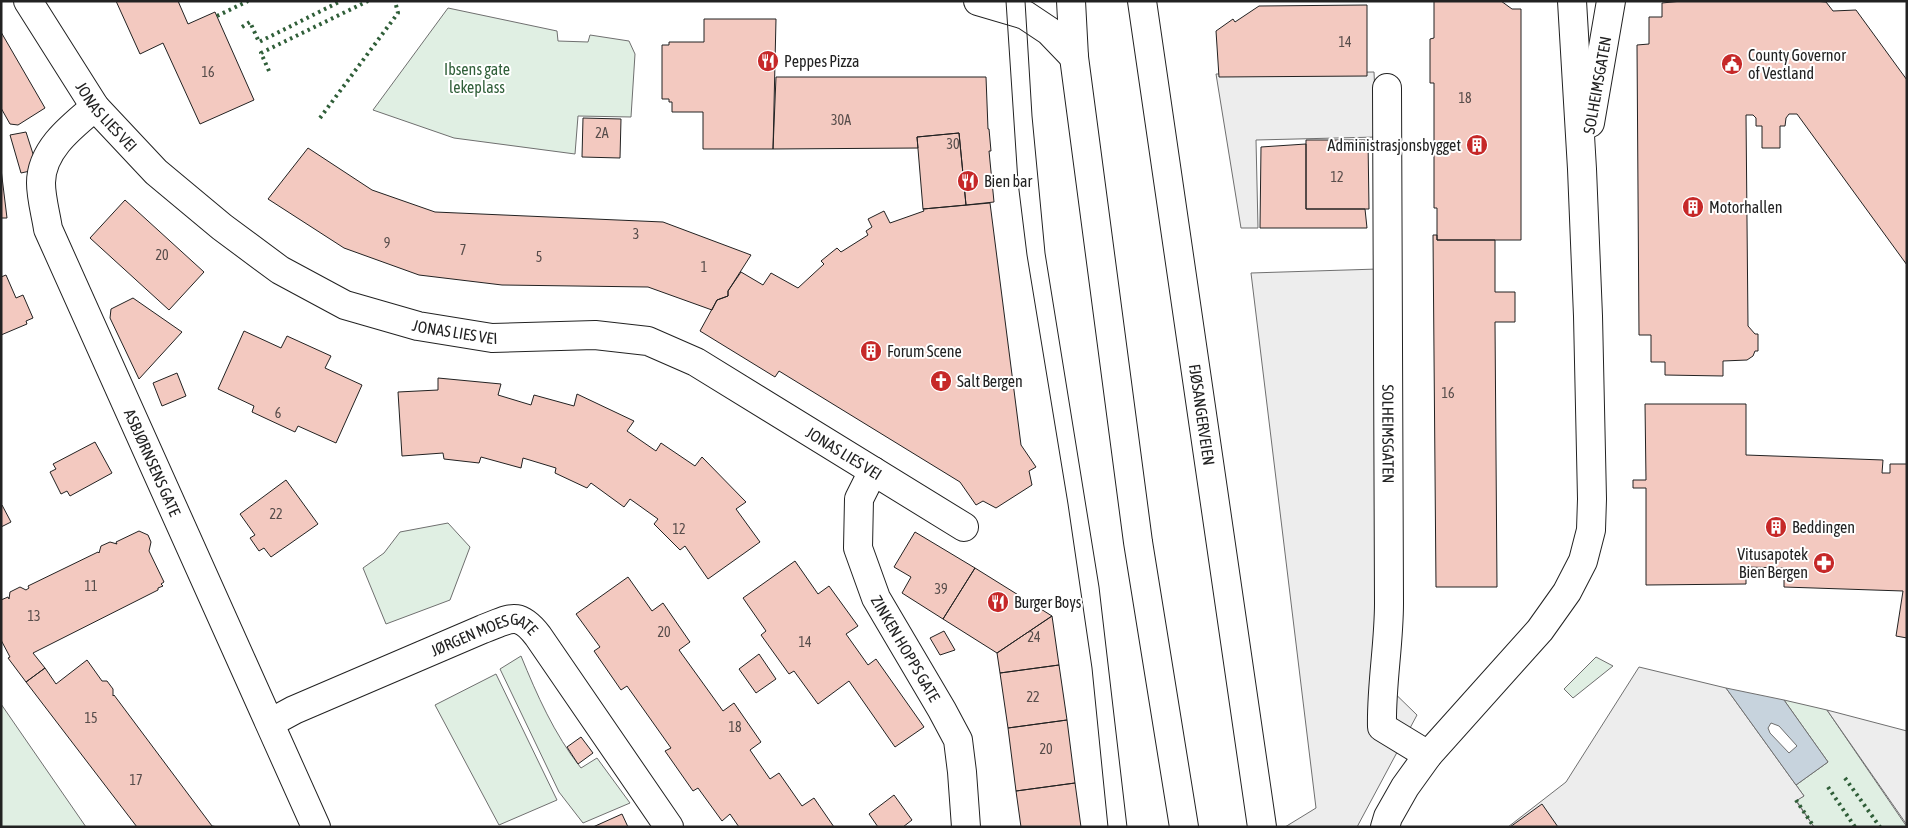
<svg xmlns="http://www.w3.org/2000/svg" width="1908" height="828" font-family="'Asap Condensed',sans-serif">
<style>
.green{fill:#e0efe3;stroke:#6f6f6f}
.parking{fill:#ededed;stroke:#6f6f6f}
.water{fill:#c7d3dd;stroke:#6f6f6f;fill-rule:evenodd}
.building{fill:#f3c9c0;stroke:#222}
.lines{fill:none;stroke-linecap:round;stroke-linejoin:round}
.street-casing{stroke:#222;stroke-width:30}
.secondary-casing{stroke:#222;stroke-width:30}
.primary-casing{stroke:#222;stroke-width:30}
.highway-casing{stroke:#222;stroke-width:30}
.street{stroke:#fff;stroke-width:28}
.secondary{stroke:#fff;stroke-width:28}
.primary{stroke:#fff;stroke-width:28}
.highway{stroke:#fff;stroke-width:28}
.tram{stroke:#222;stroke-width:1}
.hedge{stroke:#2f5e38;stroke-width:4;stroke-dasharray:2.5 4;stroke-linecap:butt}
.labels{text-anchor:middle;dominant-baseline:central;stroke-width:4;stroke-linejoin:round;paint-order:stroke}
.number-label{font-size:14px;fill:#564c4a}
.poi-label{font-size:16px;fill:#222;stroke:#fff;text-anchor:start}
.park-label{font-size:16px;fill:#2f5e38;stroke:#fff}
.street-label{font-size:16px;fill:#222;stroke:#fff}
</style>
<rect width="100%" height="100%" fill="#fff"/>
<path class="green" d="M448,8L557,31L558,41L588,42L590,35L629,41L635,54L631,117L578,116L575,154L454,138L373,110Z
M448,523L470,547L450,600L386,624L363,568L384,553L400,532Z
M521,656C537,695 554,734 581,768L597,758L630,803L583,823L559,792L500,669Z
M1596,657L1613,666L1573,698L1564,689Z
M496,674L557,800L499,825L435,705Z
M1784,700L1827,710L1907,827H1814L1796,800L1804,796L1796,785L1828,762Z
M1,704L86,827H1Z"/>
<path class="parking" d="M1374,72L1377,137L1256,140L1258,228H1241L1216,74Z
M1378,269L1380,679L1417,715L1357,827H1285L1316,808L1251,273Z
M1639,667L1726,688L1804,796L1796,801L1814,827H1508L1566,782Z
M1827,710L1907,731V825Z"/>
<path class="water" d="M1726,688L1784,700L1828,762L1796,785ZM1771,723L1779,726L1797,746L1789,753L1770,733L1768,728Z"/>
<path class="building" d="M116,1H178L188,24L215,12L254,100L200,124L163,43L140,54Z
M1434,1H1501L1512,9H1521V240H1437V208H1434V83H1430V39L1434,38Z
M1682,1H1814L1826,2L1833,11L1856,10L1907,80V265L1797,114H1789L1786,118L1785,126H1780V148H1762V126H1756V118L1753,115H1746L1748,326L1755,334H1758V351H1755L1753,356L1747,360L1723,361V376L1665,375V362H1651V335H1639L1637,45L1649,44V17H1662V3Z
M1367,5V76L1219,77L1216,31L1233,19L1235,22L1259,6Z
M704,19H776L773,149H703V112H672V102H669V99H662V45H669V42H704Z
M1,32L45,108L18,125L10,124L1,108Z
M776,77H986L988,129H989L991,151H989L994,202L966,205L959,133L917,137L918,148L773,149Z
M583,118L621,119L620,158L582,157Z
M26,132L34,157L30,171L21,173L10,135Z
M959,133L966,205L923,209L917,137Z
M1306,140H1368L1369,209H1306Z
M1306,144V209H1365L1367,228H1260L1261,147Z
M308,148L372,190L435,212L663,222L751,255L728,291V296L717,300L712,310L648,287L502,285L419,275L344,248L268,199Z
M1,169L7,218H1Z
M125,200L204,272L169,310L90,238Z
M990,203L1021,445L1036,467L1029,471L1032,485L996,508L983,501L976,505L960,482L779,371L775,377L700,331L717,300L728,296V291L741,272L763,285L771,273L798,288L824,264L821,261L832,252L837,248L841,252L868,235L866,231L872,227L868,219L884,211L890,223L924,211L923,209Z
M1433,235H1437V240H1495V292H1515V322H1495L1497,587H1436Z
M6,275L16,298L23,295L33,318L26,321L27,324L1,335V277Z
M133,298L182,332L139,379L110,318L111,309Z
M244,331L281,348L287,336L331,356L325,368L362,385L336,443L298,426L295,432L252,412L254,406L218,389Z
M177,373L186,396L162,406L153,383Z
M438,378L501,384L498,395L531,405L534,395L574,406L577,394L634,421L627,431L656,451L661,443L695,466L702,457L746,502L736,509L760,542L708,579L685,546L680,550L654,524L658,519L630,499L624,507L591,483L587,488L555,473L556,468L523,458L521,468L481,457L479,463L444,459L443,453L402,456L398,392L438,390Z
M1645,404H1746V455L1883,460L1882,473H1890V464H1907V638L1896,636L1903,591L1784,587V568L1746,567V584L1646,585V488H1633V480H1646Z
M95,442L112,473L70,496L67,491L61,494L50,472L56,469L53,464Z
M286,480L318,524L271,557L264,548L259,551L250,538L255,535L240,514Z
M2,505L11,522L1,527V506Z
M139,531L148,535L151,542L149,551L164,582L161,584L163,586L158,588V590L33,653L45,668L26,682L8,658L10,657L1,640V600L8,597L9,599L10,592L20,587L26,590L29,588L28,586L98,552L99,553L101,546L110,542L117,544L116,542Z
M915,532L975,568L943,619L902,593L911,577L894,567Z
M795,561L818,594L829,586L858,626L846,634L868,665L876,659L924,727L895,747L849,681L818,704L794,671L789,674L761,635L766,631L743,598Z
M975,568L1052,616L997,653L943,619Z
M628,577L652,611L663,603L690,642L679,650L723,711L734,703L761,742L750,750L770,779L779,773L802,806L814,798L834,827H739L730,814L722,821L698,788L693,791L665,751L671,748L627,686L621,690L594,651L600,647L576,614Z
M1052,616L1059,665L1000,673L997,653Z
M944,631L955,650L940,655L930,638Z
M759,654L776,679L756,693L739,669Z
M87,660L102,681H107L113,689V696L114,695L212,826L218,827H137L26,682L45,668L56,684Z
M1059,665L1067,720L1008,728L1000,673Z
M1067,720L1075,783L1016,791L1008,728Z
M581,737L593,753L578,764L567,747Z
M1075,783L1081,827H1021L1016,791Z
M894,795L912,820L903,827H878L869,814Z
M1542,804L1558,827H1510Z
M622,814L628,827H593Z"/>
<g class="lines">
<g class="street-casing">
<g id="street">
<path id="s1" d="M1387,88L1389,603C1389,645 1381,686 1382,727L1428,755"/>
<path id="s2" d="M95,107C71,127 41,150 41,183C41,198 46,215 48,229L316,827"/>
<path id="s3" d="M873,471L859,499L858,548L876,598L942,710L958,740L962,772L966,827"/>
<path id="s4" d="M270,723L294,710L483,629C510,619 518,610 538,636L669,827"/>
</g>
</g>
<g class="secondary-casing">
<g id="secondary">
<path id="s5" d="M28,1L95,107L156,172L222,227L280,270L345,305L418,326L492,338L595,335L648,341L696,362L964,527"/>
<path d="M1590,123L1611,1"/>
<path d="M1385,827L1388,817L1405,787L1428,755L1540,630L1567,592L1583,561L1591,530L1592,499L1588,316L1582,169L1572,1"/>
</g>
</g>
<g class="primary-casing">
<path id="primary" d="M978,1L1025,15L1049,31L1074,57"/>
</g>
<g class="highway-casing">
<g id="highway">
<path d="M1071,1L1074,57L1138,542L1184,827"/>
<path id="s6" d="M1142,1L1262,827"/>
</g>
</g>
<use href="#street" class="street"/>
<use href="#secondary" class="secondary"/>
<use href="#primary" class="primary"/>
<use href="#highway" class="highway"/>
<path class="tram" d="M1006,1L1018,182L1027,255L1068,504L1092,668L1108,827
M1025,1L1032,116L1045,253L1099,587L1127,827"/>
<path class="hedge" d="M217,16L248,1
M242,27L250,22L259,42L341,1
M269,71L261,53L368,1
M320,118L398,13L395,1
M1845,778L1880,827
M1828,787L1855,827
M1796,800L1814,827"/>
</g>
<defs>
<g id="restaurant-disc" transform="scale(1.125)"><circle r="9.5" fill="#c62828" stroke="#fff"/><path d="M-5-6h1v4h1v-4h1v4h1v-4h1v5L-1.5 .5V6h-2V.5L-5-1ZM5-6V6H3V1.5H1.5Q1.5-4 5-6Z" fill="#fff"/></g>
<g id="civic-disc" transform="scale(1.125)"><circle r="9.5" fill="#c62828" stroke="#fff"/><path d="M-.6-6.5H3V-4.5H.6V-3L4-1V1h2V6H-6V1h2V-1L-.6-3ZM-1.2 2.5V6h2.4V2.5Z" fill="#fff"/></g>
<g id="building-disc" transform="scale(1.125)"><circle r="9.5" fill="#c62828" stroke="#fff"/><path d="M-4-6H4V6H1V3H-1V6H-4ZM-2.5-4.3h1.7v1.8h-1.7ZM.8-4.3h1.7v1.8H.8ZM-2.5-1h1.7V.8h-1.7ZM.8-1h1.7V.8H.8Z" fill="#fff"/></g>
<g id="church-disc" transform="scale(1.125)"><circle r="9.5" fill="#c62828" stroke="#fff"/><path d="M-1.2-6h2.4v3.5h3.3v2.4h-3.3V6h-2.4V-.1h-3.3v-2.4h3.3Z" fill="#fff"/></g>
<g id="pharmacy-disc" transform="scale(1.125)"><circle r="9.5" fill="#c62828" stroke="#fff"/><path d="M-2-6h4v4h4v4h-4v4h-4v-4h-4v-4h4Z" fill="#fff"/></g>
</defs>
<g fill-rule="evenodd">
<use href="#restaurant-disc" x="768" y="61"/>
<use href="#civic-disc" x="1732" y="64"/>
<use href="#building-disc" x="1477" y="145"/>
<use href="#restaurant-disc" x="968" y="181"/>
<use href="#building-disc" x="1693" y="207"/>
<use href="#building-disc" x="871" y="351"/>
<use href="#church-disc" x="941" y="381"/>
<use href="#building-disc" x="1776" y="527"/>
<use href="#pharmacy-disc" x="1824" y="563"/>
<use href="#restaurant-disc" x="998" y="602"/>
</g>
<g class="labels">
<g class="number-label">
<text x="1345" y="42">14</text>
<text x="208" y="72">16</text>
<text x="1465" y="98">18</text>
<text x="841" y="120">30A</text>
<text x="602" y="133">2A</text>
<text x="953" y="144">30</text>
<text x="1337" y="177">12</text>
<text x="636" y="234">3</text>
<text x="387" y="243">9</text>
<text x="463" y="250">7</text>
<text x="162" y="255">20</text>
<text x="539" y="257">5</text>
<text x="704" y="267">1</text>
<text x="1448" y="393">16</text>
<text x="278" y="413">6</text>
<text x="276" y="514">22</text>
<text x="679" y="529">12</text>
<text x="91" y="586">11</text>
<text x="941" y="589">39</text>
<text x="34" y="616">13</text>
<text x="664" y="632">20</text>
<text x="1034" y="637">24</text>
<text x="805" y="642">14</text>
<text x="1033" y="697">22</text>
<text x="91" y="718">15</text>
<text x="735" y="727">18</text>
<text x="1046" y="749">20</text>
<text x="136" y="780">17</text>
</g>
<g class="poi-label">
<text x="1748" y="55">County Governor<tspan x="1748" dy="18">of Vestland</tspan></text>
<text x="784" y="61">Peppes Pizza</text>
<text x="1461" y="145" text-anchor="end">Administrasjonsbygget</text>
<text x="984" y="181">Bien bar</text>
<text x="1709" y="207">Motorhallen</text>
<text x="887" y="351">Forum Scene</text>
<text x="957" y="381">Salt Bergen</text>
<text x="1792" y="527">Beddingen</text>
<text x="1808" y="554" text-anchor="end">Vitusapotek<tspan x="1808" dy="18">Bien Bergen</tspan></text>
<text x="1014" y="602">Burger Boys</text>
</g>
<g class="park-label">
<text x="477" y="69">Ibsens gate<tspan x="477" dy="18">lekeplass</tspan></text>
</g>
<g class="street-label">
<text transform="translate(1597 85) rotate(-80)">SOLHEIMSGATEN</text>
<text stroke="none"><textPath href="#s5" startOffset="140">JONAS LIES VEI</textPath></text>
<text stroke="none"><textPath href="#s5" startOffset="560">JONAS LIES VEI</textPath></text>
<text stroke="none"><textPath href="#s6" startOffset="418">FJØSANGERVEIEN</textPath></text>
<text stroke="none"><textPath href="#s1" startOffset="346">SOLHEIMSGATEN</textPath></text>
<text stroke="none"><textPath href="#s5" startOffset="980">JONAS LIES VEI</textPath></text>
<text stroke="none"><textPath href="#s2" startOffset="399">ASBJØRNSENS GATE</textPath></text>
<text stroke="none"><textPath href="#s4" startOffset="234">JØRGEN MOES GATE</textPath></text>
<text stroke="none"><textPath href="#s3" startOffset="192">ZINKEN HOPPS GATE</textPath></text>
</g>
</g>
<rect width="1908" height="828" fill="none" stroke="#222222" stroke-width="5"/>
</svg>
